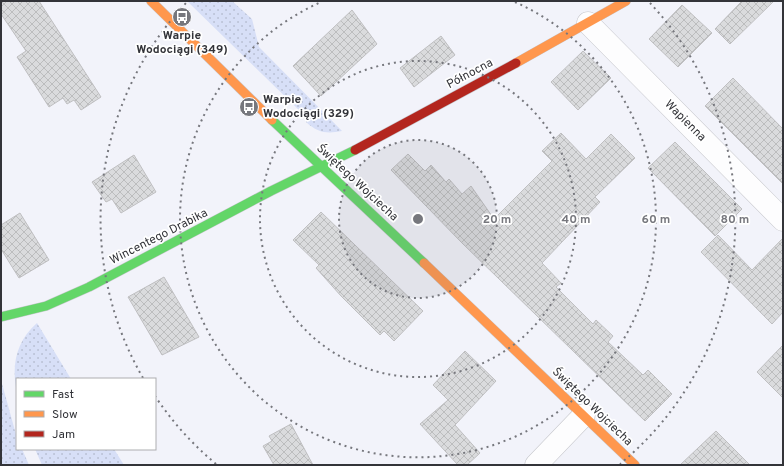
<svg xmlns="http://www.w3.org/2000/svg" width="784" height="466" font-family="Overpass,sans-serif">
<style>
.green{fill:url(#green-dots)}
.building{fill:url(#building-cross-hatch);stroke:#bfbfc1}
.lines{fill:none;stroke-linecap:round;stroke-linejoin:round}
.street-casing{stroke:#c6c7cc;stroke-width:23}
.fast-casing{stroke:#c6c7cc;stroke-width:10}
.slow-casing{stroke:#c6c7cc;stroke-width:10}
.jam-casing{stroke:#c6c7cc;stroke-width:10}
.street{stroke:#fdfdfe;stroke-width:22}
.fast{stroke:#63d668;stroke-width:9}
.slow{stroke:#ff974d;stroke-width:9}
.jam{stroke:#b3261e;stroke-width:9}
.ring{fill:none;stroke:#76777d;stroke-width:2;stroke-dasharray:2 4}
.labels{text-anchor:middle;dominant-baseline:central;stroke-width:3.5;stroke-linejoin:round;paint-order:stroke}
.poi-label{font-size:12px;font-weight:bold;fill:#333439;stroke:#fff}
.street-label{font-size:12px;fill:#333439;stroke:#fff}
.centre{fill:#76777d;stroke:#fff;stroke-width:2}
.ring-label{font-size:12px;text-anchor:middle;font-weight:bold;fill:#76777d;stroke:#fff;stroke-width:3.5;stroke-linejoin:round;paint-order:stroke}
</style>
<defs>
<pattern id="green-dots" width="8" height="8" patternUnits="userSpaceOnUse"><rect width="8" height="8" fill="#d7dff7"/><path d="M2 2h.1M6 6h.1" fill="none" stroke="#b9c0d4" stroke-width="1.8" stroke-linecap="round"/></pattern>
<pattern id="building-cross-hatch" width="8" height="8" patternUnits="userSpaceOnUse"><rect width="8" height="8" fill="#dadbdd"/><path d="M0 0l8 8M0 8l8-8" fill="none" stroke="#bcbdbe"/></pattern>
</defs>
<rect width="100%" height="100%" fill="#f2f3fa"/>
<path class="green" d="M187,1H232L252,19L259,47L342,131C327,134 318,133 306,122V118L302,113Z
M37,323L71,379H17V392C11,366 16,341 37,323Z
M1,380L17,438V449H22L29,465H1Z
M35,449H114L124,465H42Z"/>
<path class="building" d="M1,1H39L101,97L81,110L74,100L67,104L63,98L49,107L17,57L26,51L1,14Z
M742,1H774L730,44L715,29Z
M682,5L712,33L678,67L649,39Z
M352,10L377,44L321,96L293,66Z
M441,36L455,55L414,87L400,68Z
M583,51L611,78L578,110L551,82Z
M733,78L783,129V184L705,106Z
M561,133L586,159L611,134L635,158L595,197L600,202L542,263L561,283L556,287L593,324L596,320L613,336L608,342L643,375L648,370L672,394L645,421L462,243L391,170L408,154L425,171L431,165L446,182L449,179L462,194L471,186L494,219L552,161L542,151Z
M675,142L742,209L715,236L648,168Z
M134,155L156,192L121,213L112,199L106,202L92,182Z
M321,212L423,311L394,341L384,331L380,335L341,296L316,268L319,265L293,240Z
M20,213L49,260L19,278L1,249V225Z
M718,235L752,270L783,238V312L772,324L701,252Z
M164,277L199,337L162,355L128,297Z
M783,345V398L757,372Z
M465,351L496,381L455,425L480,453L467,465H458L420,424L448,400L433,385Z
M291,424L313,465H274L263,446L272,441L269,436Z
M716,431L750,465H680Z"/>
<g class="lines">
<g class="street-casing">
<path id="street" d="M588,23L783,220
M536,465L584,415"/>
</g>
<g class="fast-casing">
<path id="fast" d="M272,120L424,263
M1,317L46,306L89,287L271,191L355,150"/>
</g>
<g class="slow-casing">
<path id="slow" d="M151,1L272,120
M516,63L626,1
M424,263L635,465"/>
</g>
<g class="jam-casing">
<path id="jam" d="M355,150L516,63"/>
</g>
<use href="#street" class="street"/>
<use href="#fast" class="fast"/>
<use href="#slow" class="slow"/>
<use href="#jam" class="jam"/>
</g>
<circle cx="418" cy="219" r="79" fill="#76777d" fill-opacity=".12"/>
<g class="ring">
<circle cx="418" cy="219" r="79"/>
<circle cx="418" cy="219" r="158"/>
<path d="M515 2A238 238 0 1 1 321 2"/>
<path d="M216 464A317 317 0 0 1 155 396M143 378A317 317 0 0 1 186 3M650 3A317 317 0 0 1 620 464"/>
</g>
<defs>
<g id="bus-disc" transform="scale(1)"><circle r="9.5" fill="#76777d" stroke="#fff"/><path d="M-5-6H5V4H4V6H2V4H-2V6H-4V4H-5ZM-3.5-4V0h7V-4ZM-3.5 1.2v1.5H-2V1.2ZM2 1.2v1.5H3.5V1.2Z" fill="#fff"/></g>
</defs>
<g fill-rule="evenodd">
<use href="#bus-disc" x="182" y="17"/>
<use href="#bus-disc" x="249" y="107"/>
</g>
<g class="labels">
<g class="poi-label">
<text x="182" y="36">Warpie<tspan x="182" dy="14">Wodociągi (349)</tspan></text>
<text x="263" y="100" text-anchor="start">Warpie<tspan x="263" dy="14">Wodociągi (329)</tspan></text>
</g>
<g class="street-label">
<text transform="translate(470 74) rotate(-28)">Północna</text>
<text transform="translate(685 121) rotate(45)">Wapienna</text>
<text transform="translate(357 183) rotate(43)">Świętego Wojciecha</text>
<text transform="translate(159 237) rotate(-27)">Wincentego Drabika</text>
<text transform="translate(592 407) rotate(44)">Świętego Wojciecha</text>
</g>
</g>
<circle cx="418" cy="219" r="6" class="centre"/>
<g class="ring-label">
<text x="497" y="223">20 m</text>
<text x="576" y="223">40 m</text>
<text x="656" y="223">60 m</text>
<text x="735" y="223">80 m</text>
</g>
<rect width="784" height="466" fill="none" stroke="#333439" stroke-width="4"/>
<rect x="16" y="378" width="140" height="72" fill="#ffffff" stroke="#adaeb0"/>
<rect x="24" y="391" width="20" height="6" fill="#63d668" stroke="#adaeb0"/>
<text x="52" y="398" font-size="12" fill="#333439">Fast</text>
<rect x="24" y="411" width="20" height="6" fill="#ff974d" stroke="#adaeb0"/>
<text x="52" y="418" font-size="12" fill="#333439">Slow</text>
<rect x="24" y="431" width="20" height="6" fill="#b3261e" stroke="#adaeb0"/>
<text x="52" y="438" font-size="12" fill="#333439">Jam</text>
</svg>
